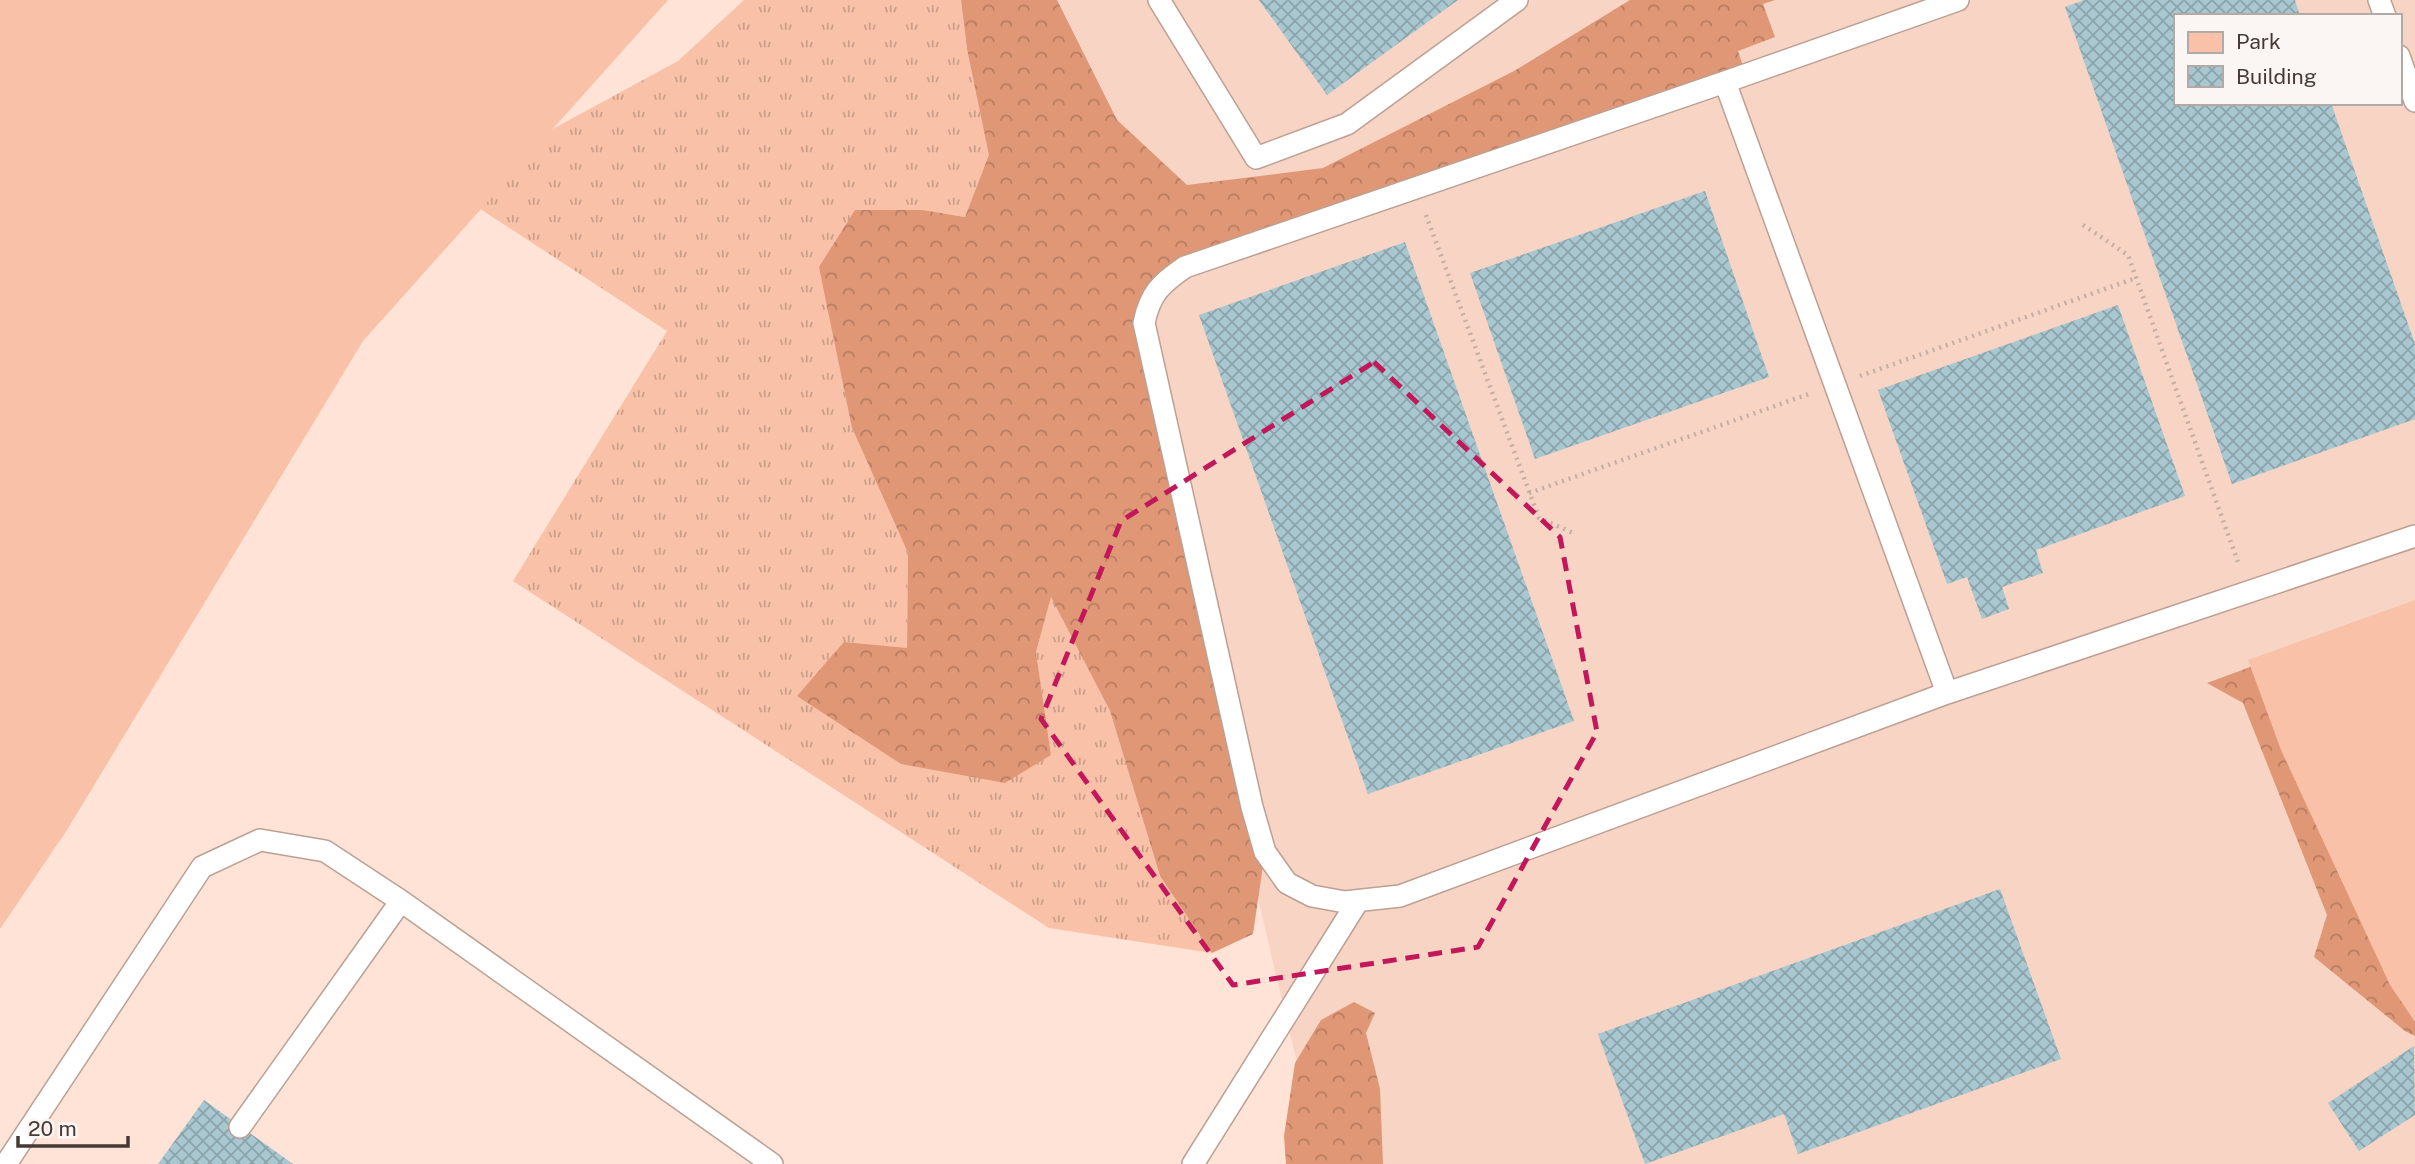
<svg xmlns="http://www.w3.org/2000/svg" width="2415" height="1164" font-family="'Public Sans',sans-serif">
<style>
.built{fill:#f7d4c4;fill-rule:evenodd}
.grass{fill:url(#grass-tufts)}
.forest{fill:url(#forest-crowns)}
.park{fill:#f9c1a7}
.building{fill:url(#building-cross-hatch)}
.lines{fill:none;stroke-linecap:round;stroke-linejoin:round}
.lane-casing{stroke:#bba094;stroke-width:24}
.path{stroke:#c5aea4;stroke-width:4.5;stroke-dasharray:2 5;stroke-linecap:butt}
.lane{stroke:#fff;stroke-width:21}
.marked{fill:none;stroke:#c2185b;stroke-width:5;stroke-dasharray:14 9;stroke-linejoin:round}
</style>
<defs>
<pattern id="grass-tufts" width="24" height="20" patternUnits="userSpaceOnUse" patternTransform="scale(1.75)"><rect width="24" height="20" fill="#f9c1a7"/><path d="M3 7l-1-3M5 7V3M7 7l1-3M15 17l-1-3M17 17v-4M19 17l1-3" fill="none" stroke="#cb9e89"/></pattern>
<pattern id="forest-crowns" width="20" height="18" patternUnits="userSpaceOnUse" patternTransform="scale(1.75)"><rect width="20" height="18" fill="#e09775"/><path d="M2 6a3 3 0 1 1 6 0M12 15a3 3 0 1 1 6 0" fill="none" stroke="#b77c61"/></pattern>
<pattern id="building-cross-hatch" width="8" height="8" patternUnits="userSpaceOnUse" patternTransform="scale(1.75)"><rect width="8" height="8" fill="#a8c7d0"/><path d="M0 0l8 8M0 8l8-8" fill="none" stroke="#8ba3aa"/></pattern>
</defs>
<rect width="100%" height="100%" fill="#ffe3d6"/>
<path class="built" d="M1045,0H2415V1164H1321ZM2175,16H2399V103H2175Z"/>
<path class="grass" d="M744,0H961L967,49L990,155L965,217L923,210L852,428L908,553L907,649L844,642L1051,755L1036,652L1051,596L1110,711L1160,876L1212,953L1049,928L513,581L667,331L462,197L492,162L678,61Z"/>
<path class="forest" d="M961,0H1057L1117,120L1187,185L1323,168L1514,71L1630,0H1775L1763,4L1775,37L1738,51L1746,75L1185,267L1148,303L1265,852L1253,934L1212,953L1160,876L1110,711L1051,597L1036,652L1051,755L1005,783L901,764L797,696L844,642L907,648L908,553L852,428L819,267L855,210H923L965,217L989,155L967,49Z
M2288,653L2415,859V1036L2405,1031L2314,957L2327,915L2243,703L2207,683Z
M1354,1002L1375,1013L1366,1033L1380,1089L1383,1164H1286L1284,1136L1295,1063L1321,1020Z"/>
<path class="park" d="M0,0H668L363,341L67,830L0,929Z
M2415,600V1022L2390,985L2281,750L2248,660Z"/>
<path class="building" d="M1259,0H1458L1327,95Z
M2084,0H2295L2300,16H2175V103H2331L2415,344V419L2232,484L2065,7Z
M1705,191L1769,377L1535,459L1470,273Z
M1405,242L1574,721L1368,794L1199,315Z
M2118,305L2185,496L2036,550L2043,573L2002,587L2009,609L1982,619L1967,577L1947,584L1878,390Z
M2000,889L2061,1059L1798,1154L1784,1114L1645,1164L1598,1034Z
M2414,1046L2415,1115L2359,1151L2328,1103Z
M204,1100L293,1164H158Z"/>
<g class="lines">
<g class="lane-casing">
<path id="lane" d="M1159,0L1256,158L1347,124L1517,0
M1958,0L1725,82L1185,267C1160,284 1150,294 1144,323L1252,807L1265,852L1287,883L1312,896L1345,902L1400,896L1947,693L2415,536
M2379,0L2385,16
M2399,56L2415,101
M1725,82L1947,693
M240,1127L401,901
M6,1164L202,867L260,840L325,851L401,901L772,1164
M1193,1164L1358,901"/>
</g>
<path class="path" d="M1426,215L1539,518L1573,533
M2083,225L2128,255L2239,565
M1860,376L2136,278
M1529,493L1809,394"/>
<use href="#lane" class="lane"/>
</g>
<path class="marked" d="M1374,362L1560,537L1597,732L1478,947L1233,985L1041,719L1121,521Z"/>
<rect x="2174" y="14" width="228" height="91" fill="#fbf5f3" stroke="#b2aaa7" stroke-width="2"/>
<rect x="2188" y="32" width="35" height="21" fill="#f9c1a7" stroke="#b2aaa7" stroke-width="2"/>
<text x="2236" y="49" font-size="21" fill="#453a35">Park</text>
<rect x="2188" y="66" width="35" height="21" fill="url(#building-cross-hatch)" stroke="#b2aaa7" stroke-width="2"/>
<text x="2236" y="84" font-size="21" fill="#453a35">Building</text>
<path d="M18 1136v10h110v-10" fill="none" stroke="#453a35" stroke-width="3.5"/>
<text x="28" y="1136" font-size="21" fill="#453a35" stroke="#fbf5f3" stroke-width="5" paint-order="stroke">20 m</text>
</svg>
